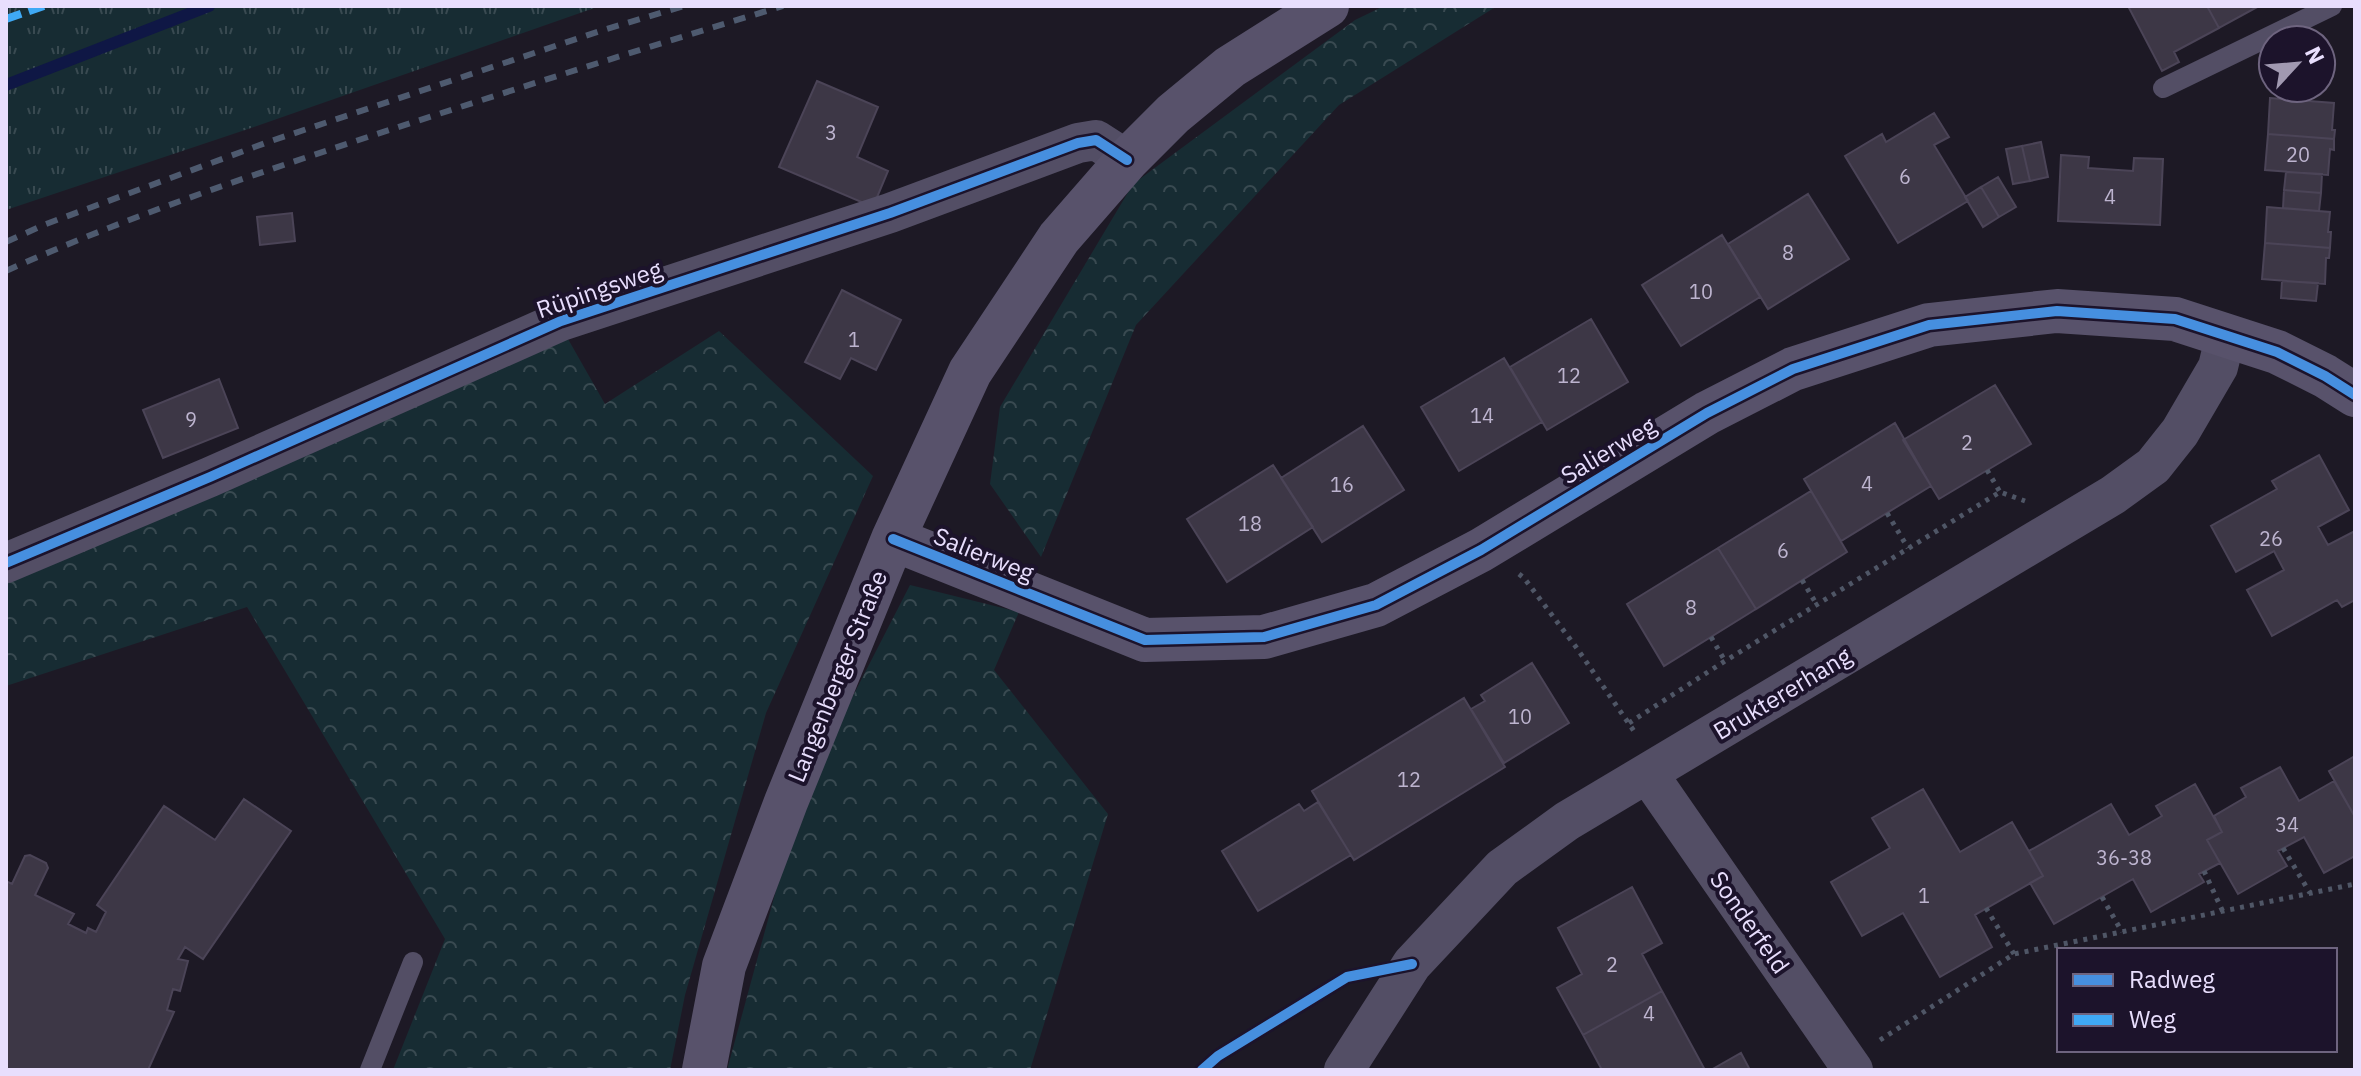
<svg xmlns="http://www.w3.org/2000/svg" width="2361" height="1076" font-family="'IBM Plex Sans',sans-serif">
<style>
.grass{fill:url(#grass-tufts)}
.forest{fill:url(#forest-crowns)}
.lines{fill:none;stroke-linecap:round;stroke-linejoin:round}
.stream{stroke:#0f1745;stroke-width:12}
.building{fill:#3d3746;stroke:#4b4457;stroke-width:2}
.path{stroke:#4f5666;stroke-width:5;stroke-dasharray:4 6;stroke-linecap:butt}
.lane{stroke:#534e65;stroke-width:20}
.street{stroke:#534e65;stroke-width:40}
.secondary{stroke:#58526b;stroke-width:44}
.rail{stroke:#4e5a6f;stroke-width:6;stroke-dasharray:12 10;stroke-linecap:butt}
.quiet{stroke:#3fa9f5;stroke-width:8;stroke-dasharray:16 8;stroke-linecap:butt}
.cycleway-casing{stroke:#1c132b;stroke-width:15}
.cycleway{stroke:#468fdf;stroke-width:10}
.labels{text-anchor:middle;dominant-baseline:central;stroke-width:8;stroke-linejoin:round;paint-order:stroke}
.number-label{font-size:20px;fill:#bdb4cf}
.street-label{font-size:24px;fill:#e8defd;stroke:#1c132b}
</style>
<defs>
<pattern id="grass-tufts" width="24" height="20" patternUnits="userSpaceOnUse" patternTransform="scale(2)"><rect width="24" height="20" fill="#172c33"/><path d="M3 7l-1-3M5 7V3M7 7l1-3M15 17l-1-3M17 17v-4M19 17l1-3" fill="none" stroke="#394a51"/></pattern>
<pattern id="forest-crowns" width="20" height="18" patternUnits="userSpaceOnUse" patternTransform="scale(2)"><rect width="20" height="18" fill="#172c33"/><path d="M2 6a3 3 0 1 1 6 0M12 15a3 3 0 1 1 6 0" fill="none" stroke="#394a51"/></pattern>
</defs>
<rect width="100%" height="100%" fill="#1d1925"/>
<path class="grass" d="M6,6H600L254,127L6,210Z"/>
<path class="forest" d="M1384,6H1497L1339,105L1136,325L1041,557L990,484L1000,407L1133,184L1355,20Z
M719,331L873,476L766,713L685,995L670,1070H393L445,939L247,607L6,686V574L568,339L605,404Z
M910,585L1019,612L994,670L1108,814L1030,1070H727L802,795Z"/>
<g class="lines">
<path class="stream" d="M6,85L209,6"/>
</g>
<path class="building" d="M2128,6H2207L2219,28L2174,52L2179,62L2162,71Z
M2207,6H2259L2219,28Z
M817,81L878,107L857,157L888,171L873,207L779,167Z
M2270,98L2334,103L2332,130H2335L2334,139L2268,134Z
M1934,113L1949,137L1934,145L1968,201L1898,243L1845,156L1882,134L1886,142Z
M2268,134L2334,139V150L2330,149L2328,175L2265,170Z
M2041,142L2048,177L2030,181L2022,146Z
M2022,146L2030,181L2013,184L2006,149Z
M2061,155L2089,157L2088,168L2133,171L2134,158L2163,159L2160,225L2058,221Z
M2286,172L2322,174L2321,193L2284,190Z
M1998,177L2016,207L1999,217L1981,187Z
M1981,187L1999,217L1983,227L1965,197Z
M2284,190L2321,193L2319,211L2283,208Z
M1808,194L1849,259L1768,309L1728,244Z
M2267,207L2330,212L2328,232H2331L2330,248L2265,243Z
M292,213L295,241L260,245L257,217Z
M1722,235L1760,297L1681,346L1642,285Z
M2265,243L2330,248L2329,258H2326L2325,284L2262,279Z
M2282,281L2318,283L2316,301L2281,298Z
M842,290L901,320L876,370L851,358L840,379L805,362Z
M1591,319L1628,382L1547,430L1510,367Z
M1504,358L1542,422L1459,471L1421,407Z
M219,379L238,428L163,458L143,410Z
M1995,385L2031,444L1939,499L1903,440Z
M1895,423L1931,486L1841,541L1804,479Z
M1363,426L1404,490L1322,542L1281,478Z
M2319,455L2349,510L2318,527L2328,545L2355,531V600L2342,607L2337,600L2272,636L2247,590L2284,570L2274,551L2236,572L2211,526L2277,489L2272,481Z
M1273,465L1313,527L1227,582L1187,519Z
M1811,491L1847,552L1756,609L1718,548Z
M1718,548L1756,609L1664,666L1627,604Z
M1532,663L1569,723L1504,763L1471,709L1485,701L1481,695Z
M1464,698L1505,767L1354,860L1312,791Z
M2355,756V817L2329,771Z
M2280,767L2299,801L2334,781L2355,817V856L2324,873L2304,837L2278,851L2287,866L2238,894L2207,840L2222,832L2214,816L2246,797L2241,788Z
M2195,784L2222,832L2207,840L2220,863L2199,874L2204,882L2151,912L2133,879L2054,924L2030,883L2043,876L2029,851L2111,804L2129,835L2162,816L2156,806Z
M1923,789L1960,852L2012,822L2043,876L1975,915L1992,947L1940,977L1903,913L1862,936L1831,882L1890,848L1872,818Z
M244,799L291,831L203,959L185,947L178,959L188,961L180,991L173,989L167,1010L174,1012L148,1070H6V881L12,884L25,856L30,855L46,863L48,868L35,895L74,914L68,924L86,933L88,928L96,932L106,912L97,905L164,806L215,840Z
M1318,802L1351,855L1258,911L1222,851L1299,804L1304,811Z
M1632,887L1662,943L1642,954L1662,991L1583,1035L1557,988L1582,974L1558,928Z
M1662,991L1705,1070H1602L1583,1035Z
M1741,1053L1750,1070H1711Z"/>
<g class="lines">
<path class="path" d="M1987,470L2000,492
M1887,513L1908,548
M1519,574L1524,578L1576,647L1636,734
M1802,580L1817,605
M1711,637L1725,661
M1629,723L1725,661L2000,492L2025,501
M2283,848L2310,893
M2204,871L2223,912
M2102,897L2122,932
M1986,908L2014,954
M1880,1040L2014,954L2355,884"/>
<path class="lane" d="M2163,88L2332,6
M370,1070L413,962"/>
<path class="street" d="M6,563L210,477L561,321L890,213L1078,143L1096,140L1127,160
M1648,774L1853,1070
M1344,1070L1412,964L1502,868L1567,821L2113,495L2153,466L2180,432L2218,367L2226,334"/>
<path class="secondary" d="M893,539L1145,640L1264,637L1376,605L1481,550L1707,413L1793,369L1929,325L2057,311L2175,319L2277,352L2325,376L2355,395
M704,1070L724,966L786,802L893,539L970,372L1059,238L1127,160L1173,114L1230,67L1327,6"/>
<path class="rail" d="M6,242L46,224L268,142L600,31L684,6
M6,271C126,217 252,175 377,134C512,90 647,47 783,6"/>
<path class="quiet" d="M6,19L44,6"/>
<g class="cycleway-casing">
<path id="cycleway" d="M893,539L1145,640L1264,637L1376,605L1481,550L1707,413L1793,369L1929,325L2057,311L2175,319L2277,352L2325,376L2355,395
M6,563L210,477L561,321L890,213L1078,143L1096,140L1127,160
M1202,1070L1218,1056L1347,977L1412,964"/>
</g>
<use href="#cycleway" class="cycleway"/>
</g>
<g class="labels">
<g class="number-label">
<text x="831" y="132">3</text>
<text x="2298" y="154">20</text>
<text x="1905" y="176">6</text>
<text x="2110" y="196">4</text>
<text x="1788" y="252">8</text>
<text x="1701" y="291">10</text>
<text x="854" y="339">1</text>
<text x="1569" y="375">12</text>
<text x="1482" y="415">14</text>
<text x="191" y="419">9</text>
<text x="1967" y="442">2</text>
<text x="1867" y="483">4</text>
<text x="1342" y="484">16</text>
<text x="1250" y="523">18</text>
<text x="2271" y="538">26</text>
<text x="1783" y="550">6</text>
<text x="1691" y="607">8</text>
<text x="1520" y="716">10</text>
<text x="1409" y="779">12</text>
<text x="2287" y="824">34</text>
<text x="2124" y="857">36-38</text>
<text x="1924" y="895">1</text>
<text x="1612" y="964">2</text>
<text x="1649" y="1013">4</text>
</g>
<g class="street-label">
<text transform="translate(599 289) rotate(-19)">Rüpingsweg</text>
<text transform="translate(1608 450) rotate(-31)">Salierweg</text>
<text transform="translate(984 554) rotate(22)">Salierweg</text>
<text transform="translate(837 676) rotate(-68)">Langenberger Straße</text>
<text transform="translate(1782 693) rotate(-31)">Bruktererhang</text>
<text transform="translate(1750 922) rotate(55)">Sonderfeld</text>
</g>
</g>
<rect width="2361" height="1076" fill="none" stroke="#e8defd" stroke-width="16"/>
<rect x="2057" y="948" width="280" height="104" fill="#1c132b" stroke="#6e647f" stroke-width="2"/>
<rect x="2073" y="974" width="40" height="12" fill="#468fdf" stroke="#6e647f" stroke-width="2"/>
<text x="2129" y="988" font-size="24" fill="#e8defd">Radweg</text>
<rect x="2073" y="1014" width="40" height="12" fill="#3fa9f5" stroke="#6e647f" stroke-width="2"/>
<text x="2129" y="1028" font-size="24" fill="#e8defd">Weg</text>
<g transform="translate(2297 64) rotate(64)"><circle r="38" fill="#1c132b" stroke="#6e647f" stroke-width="2"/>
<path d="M0-6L14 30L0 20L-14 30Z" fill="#a199b1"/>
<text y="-12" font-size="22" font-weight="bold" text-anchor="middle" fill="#e8defd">N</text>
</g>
</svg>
